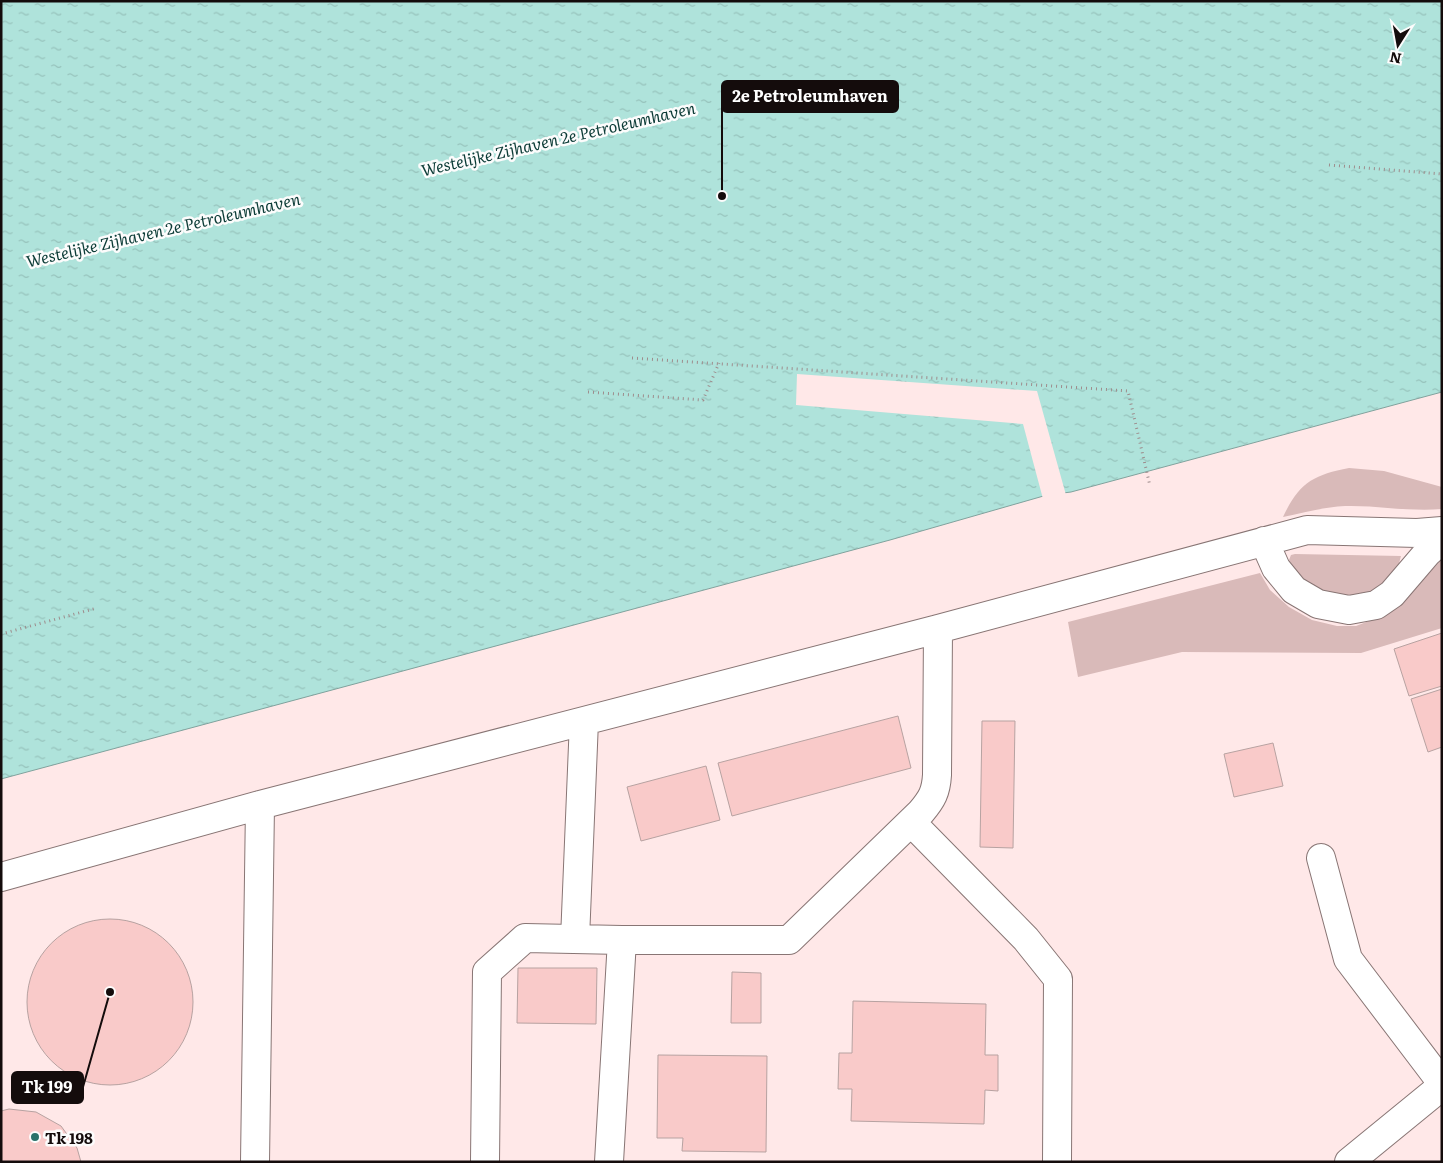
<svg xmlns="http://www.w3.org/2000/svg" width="1443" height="1163" font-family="Literata,serif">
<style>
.grass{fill:#d9bab9}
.water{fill:url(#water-ripples);stroke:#80a29d}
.pier{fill:#ffe8e8}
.building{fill:#f9cac9;stroke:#b7a2a1}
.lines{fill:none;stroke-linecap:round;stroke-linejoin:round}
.minor-casing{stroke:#887574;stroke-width:30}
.path{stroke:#9d8c8c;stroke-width:3;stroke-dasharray:1 4;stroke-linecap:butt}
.minor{stroke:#fff;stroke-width:28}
.poi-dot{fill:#2a726a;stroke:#fcfcfc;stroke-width:2}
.labels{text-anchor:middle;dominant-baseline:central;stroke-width:5;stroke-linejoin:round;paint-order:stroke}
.poi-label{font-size:15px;font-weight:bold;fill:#140c0c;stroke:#fcfcfc;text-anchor:start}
.water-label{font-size:16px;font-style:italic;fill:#0b3b36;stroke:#fcfcfc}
.leader{fill:none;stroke:#140c0c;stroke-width:2}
.callout-dot{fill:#140c0c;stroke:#fcfcfc;stroke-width:2}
.callout{fill:#140c0c;stroke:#140c0c;stroke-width:2}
.callout-label{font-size:16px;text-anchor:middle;font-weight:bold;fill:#fff}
</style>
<defs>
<pattern id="water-ripples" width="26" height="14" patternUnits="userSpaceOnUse" patternTransform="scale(1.25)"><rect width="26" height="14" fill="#afe3db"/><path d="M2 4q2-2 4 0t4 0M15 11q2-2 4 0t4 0" fill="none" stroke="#96c2bb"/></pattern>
</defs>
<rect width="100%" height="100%" fill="#ffe8e8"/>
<path class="grass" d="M1349,468L1384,471L1442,487V509C1409,512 1377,505 1345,506C1324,507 1303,513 1283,517C1299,483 1313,475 1349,468Z
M1295,554L1401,556L1398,567L1386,582L1371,592L1355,597H1339L1310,587L1299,576L1289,560L1291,555Z
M1442,559V628L1361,653L1182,652L1078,677L1068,622L1260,573L1270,590L1289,607L1312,620L1337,626H1356L1382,616L1397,607Z"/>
<path class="water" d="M1,1H1442V392L1071,492L1047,495L890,540L1,779Z"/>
<path class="pier" d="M797,374L1037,391L1066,495L1043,499L1023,424L796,405Z"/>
<path class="building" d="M1442,633V686L1409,696L1394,649Z
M1442,689V747L1428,752L1411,699Z
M898,716L911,768L732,816L718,763Z
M982,721H1015L1013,848L980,847Z
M1273,743L1283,786L1234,797L1224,754Z
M706,766L720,820L641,841L627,787Z
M27 1002a83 83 0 1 1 166 0a83 83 0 1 1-166 0Z
M518,968H597L596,1024L517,1023Z
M732,972L761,973V1023H731Z
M853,1001L986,1004L985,1055H998V1091L985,1090L984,1124L851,1121L852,1089H838L839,1053H852Z
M658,1055L767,1056L766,1152L682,1151L683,1138H657Z
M9,1109L36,1112L61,1126L77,1148L81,1162H1V1111Z"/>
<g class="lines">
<g class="minor-casing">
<path id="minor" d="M1264,541L1276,568L1294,590L1318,604L1349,610L1376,605L1392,594L1428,552L1442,540
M911,822L1026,939L1058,979L1057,1162
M1321,858L1348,959L1442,1083
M1,877L260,805L938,629L1307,530L1417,533L1442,531
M575,939L584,721
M255,1162L260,805
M485,1162L487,972L525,938L622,940H789L921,812C932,799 936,792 937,775L938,629
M609,1162L622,940
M1349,1162L1442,1086"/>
</g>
<path class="path" d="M1329,165L1442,174
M632,358L1128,391L1150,486
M588,392L703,400L719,363
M1,634L97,608"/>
<use href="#minor" class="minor"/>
</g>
<circle class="poi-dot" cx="35" cy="1137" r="5"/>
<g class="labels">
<g class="poi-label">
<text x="45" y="1137">Tk 198</text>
</g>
<g class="water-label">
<text transform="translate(558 138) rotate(-13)">Westelijke Zijhaven 2e Petroleumhaven</text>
<text transform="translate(163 229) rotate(-13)">Westelijke Zijhaven 2e Petroleumhaven</text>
</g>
</g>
<path class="leader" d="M722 196L722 96M110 992L83 1087"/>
<g class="callout-dot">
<circle cx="722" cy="196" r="5"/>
<circle cx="110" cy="992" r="5"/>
</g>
<g class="callout">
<rect x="722" y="81" width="176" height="31" rx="5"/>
<rect x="12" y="1072" width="71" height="31" rx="5"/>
</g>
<g class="callout-label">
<text x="810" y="102">2e Petroleumhaven</text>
<text x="47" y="1093">Tk 199</text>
</g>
<rect width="1443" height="1163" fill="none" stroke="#140c0c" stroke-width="5"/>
<g transform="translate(1398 45) rotate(191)" stroke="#fcfcfc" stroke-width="4" paint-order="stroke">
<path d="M0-4L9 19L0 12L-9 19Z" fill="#140c0c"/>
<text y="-8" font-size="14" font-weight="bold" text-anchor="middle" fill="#140c0c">N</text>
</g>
</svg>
